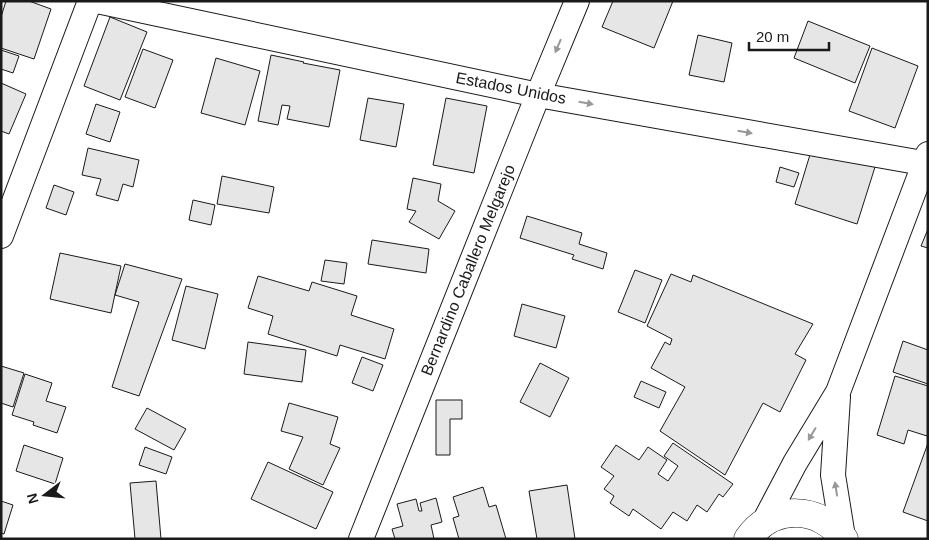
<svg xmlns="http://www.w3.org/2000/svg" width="929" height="540" font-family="Helvetica,sans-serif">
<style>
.building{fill:#e6e6e6;stroke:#1a1a1a}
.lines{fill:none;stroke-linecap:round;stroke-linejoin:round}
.street-casing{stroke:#1a1a1a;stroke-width:26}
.highway-casing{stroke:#1a1a1a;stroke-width:29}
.street{stroke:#fff;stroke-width:24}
.highway{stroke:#fff;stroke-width:28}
.oneway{fill:#989898}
.labels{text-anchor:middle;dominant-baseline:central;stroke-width:4;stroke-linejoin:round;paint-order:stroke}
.street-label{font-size:16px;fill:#1a1a1a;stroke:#fff}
</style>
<rect width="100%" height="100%" fill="#fff"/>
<path class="building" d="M6,1H29L51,9L34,59L1,48V17Z
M613,1H673L654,48L602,27Z
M110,17L147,32L120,100L84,86Z
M808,21L870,46L855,83L794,58Z
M698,35L732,43L724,82L689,75Z
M872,48L918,66L895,128L849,111Z
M143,49L173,60L155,108L125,97Z
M1,50L19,56L13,73L1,69Z
M271,55L304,62L303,63L340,70L329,127L287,119L290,106L282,105L278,125L258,121Z
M216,58L260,71L245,125L201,113Z
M1,83L26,94L9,134L1,131Z
M368,98L404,104L396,147L360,140Z
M446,98L487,106L474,173L433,165Z
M96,104L120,112L110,142L86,134Z
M88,148L139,160L133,187L123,184L118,201L96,195L101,179L82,175Z
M812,148L875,167L857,224L795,204Z
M780,167L799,173L794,187L776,182Z
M222,176L274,187L269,213L217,204Z
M413,178L441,184L438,201L455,211L439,239L409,222L416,211L407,209Z
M54,185L74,192L66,215L46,208Z
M193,200L215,205L211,225L189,220Z
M527,216L582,233L579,244L607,253L603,269L572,259L574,255L520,238Z
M928,229V248L921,246Z
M372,240L429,249L426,273L368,264Z
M60,253L121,266L111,313L50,299Z
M325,260L347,263L344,284L321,281Z
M125,264L182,279L139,396L112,387L139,302L115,295Z
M635,270L662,280L645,323L618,312Z
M671,274L691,282L693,275L813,324L795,354L806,360L780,412L763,403L725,475L660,431L685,387L651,368L665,342L670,345L672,339L647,326Z
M258,276L309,291L312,282L357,296L351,315L394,329L385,359L340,345L337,356L268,334L273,316L248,308Z
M186,286L218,294L205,349L172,340Z
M522,304L565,316L556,348L514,336Z
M903,341L928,350V384L893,372Z
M248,342L306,350L302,382L244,374Z
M362,357L383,365L373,391L352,383Z
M540,363L569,378L550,417L520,402Z
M1,366L24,373L13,407L1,403Z
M25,374L52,383L46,401L66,407L57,433L33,425L34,422L12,415Z
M895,376L928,386V433L927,436L908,430L904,444L877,435Z
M641,381L666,392L659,408L634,397Z
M436,400H462V419H450V455H436Z
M289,403L338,417L330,444L340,448L323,485L289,469L303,437L281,431Z
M147,408L186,429L174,450L135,429Z
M673,443L733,484L723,497L719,494L707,512L697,505L687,521L673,512L661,529L633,509L629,516L610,503L614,496L604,489L614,476L601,467L616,445L639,460L648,447L667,460L658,474L668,481L678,466L664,456Z
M928,443V521L903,512Z
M24,445L63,458L55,484L16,471Z
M145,447L172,457L166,474L139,465Z
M268,462L333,492L316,529L251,499Z
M156,481L161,539H135L130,483Z
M567,485L575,539H537L529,491Z
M483,487L489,507L496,505L506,539H459L453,518L459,516L453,497Z
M436,498L442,522L431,525L434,539H395L392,529L403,526L397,504L416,499L419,511H422L420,503Z
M1,501L13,505L4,534L1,533Z"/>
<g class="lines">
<g class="street-casing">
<path id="street" d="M97,1L538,95L928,164
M1,236L90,1
M838,397L833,475L843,537
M764,522L795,463L838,392L928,154
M361,539L538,95L577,1"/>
</g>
<g class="highway-casing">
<path id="highway" d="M748,539C772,504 820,505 844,539"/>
</g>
<use href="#street" class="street"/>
<use href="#highway" class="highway"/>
</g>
<defs><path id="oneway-solid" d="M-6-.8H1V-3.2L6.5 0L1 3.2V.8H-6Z" transform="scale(1.25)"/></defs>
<g class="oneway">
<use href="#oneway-solid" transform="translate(558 46) rotate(113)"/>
<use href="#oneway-solid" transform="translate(586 103) rotate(10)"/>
<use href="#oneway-solid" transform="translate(745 132) rotate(10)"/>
<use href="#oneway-solid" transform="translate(812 434) rotate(121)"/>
<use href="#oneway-solid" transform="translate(836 489) rotate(-99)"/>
</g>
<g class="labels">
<g class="street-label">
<text transform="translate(511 88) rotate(11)">Estados Unidos</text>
<text transform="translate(468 270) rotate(-68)">Bernardino Caballero Melgarejo</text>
</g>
</g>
<rect width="929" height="540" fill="none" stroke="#1a1a1a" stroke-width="5"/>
<g transform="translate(45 495) rotate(254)" stroke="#ffffff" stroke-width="4" paint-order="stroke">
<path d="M0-4L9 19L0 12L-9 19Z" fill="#1a1a1a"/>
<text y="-8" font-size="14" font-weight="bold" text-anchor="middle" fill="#1a1a1a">N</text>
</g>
<path d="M749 42v8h80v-8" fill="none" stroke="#1a1a1a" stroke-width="2.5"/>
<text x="756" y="42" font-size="15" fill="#1a1a1a" stroke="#ffffff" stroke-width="4" paint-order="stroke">20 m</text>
</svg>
